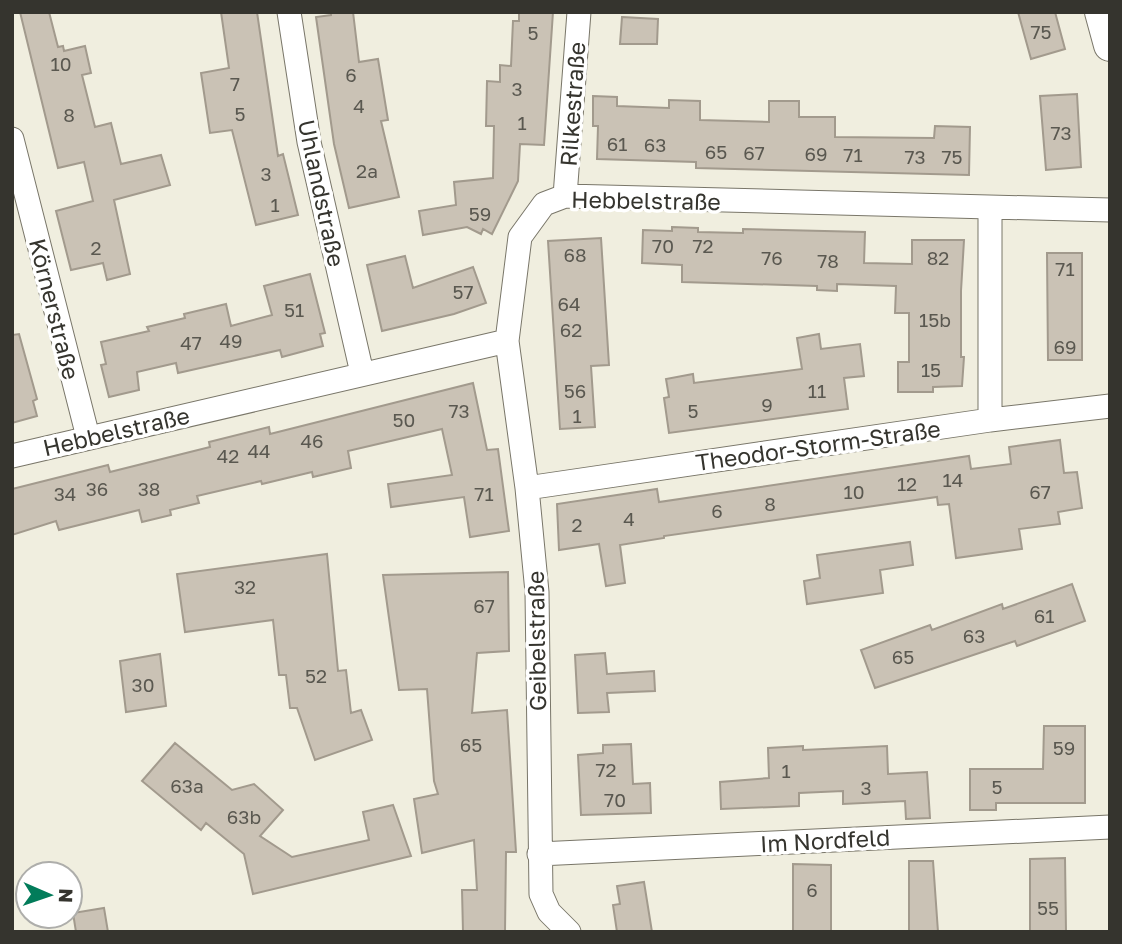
<svg xmlns="http://www.w3.org/2000/svg" width="1122" height="944" font-family="'Golos Text',sans-serif">
<style>
.building{fill:#cac2b5;stroke:#a29a8d;stroke-width:2}
.lines{fill:none;stroke-linecap:round;stroke-linejoin:round}
.street-casing{stroke:#797669;stroke-width:25}
.secondary-casing{stroke:#797669;stroke-width:34}
.street{stroke:#fff;stroke-width:23}
.secondary{stroke:#fff;stroke-width:32}
.labels{text-anchor:middle;dominant-baseline:central;stroke-width:7;stroke-linejoin:round;paint-order:stroke}
.number-label{font-size:19px;fill:#5a5850}
.street-label{font-size:23px;fill:#35342e;stroke:#fff}
</style>
<rect width="100%" height="100%" fill="#f0eedf"/>
<path class="building" d="M20,12H49L58,47L63,46L64,51L85,46L91,73L82,75L95,127L111,123L121,164L161,155L170,185L114,200L130,274L107,280L103,263L71,270L56,211L93,201L84,162L58,168Z
M221,12H257L278,156L283,154L298,215L256,225L232,130L210,133L201,73L229,68Z
M331,12H353L359,62L378,59L388,120L381,121L399,197L349,208L334,144L316,17L331,15Z
M519,12H553L544,145L520,144L518,181L492,234L483,229L481,234L467,227L423,235L419,211L456,205L454,182L493,178L494,126H486L487,81L500,82V65L511,66L513,21H519Z
M1018,12H1055L1065,49L1031,59Z
M622,17L658,19L657,44H620Z
M1077,94L1081,167L1046,170L1040,96Z
M593,96L617,97V106L669,108V100L700,101V120L769,122V101H799V117H835V137L934,138L935,126L970,127L969,175L696,168V162L597,159L598,126H593Z
M672,227L698,228V232L743,233V229L865,232L864,263L912,264V240H964L961,291V357H964L962,386L933,387V392H898V362H909V313H895L896,286L837,284V291L817,290V286L682,282V265L642,263L643,230L672,231Z
M601,238L609,365L591,366L595,427L560,429L548,241Z
M1047,253H1082V360H1048Z
M405,256L413,288L473,267L486,303L454,314L382,331L367,265Z
M310,274L325,333L320,334L323,346L282,357L280,350L178,373L176,363L137,372L139,390L109,397L101,365L106,364L101,342L149,331L147,327L185,318L184,314L226,304L231,326L272,315L264,286Z
M19,334L37,399L33,401L37,416L12,423V335Z
M819,334L821,349L860,344L864,376L844,378L848,409L669,433L664,398L669,397L666,379L693,374L694,383L802,369L797,338Z
M473,383L487,450L498,449L509,531L470,537L464,497L391,507L388,484L452,475L442,429L348,451L351,468L313,477L312,472L262,484L261,481L197,496L199,503L170,510L171,515L142,522L139,510L59,530L56,521L12,535V489L108,465L110,472L210,447L209,442L269,427L270,434Z
M1060,440L1064,473L1077,472L1082,508L1058,512L1060,524L1019,529L1022,549L956,558L949,504L938,505L937,497L664,536V538L620,545L625,583L606,586L599,544L559,550L557,504L657,489L659,502L969,456L971,469L1011,464L1009,447Z
M910,542L913,565L880,570L883,593L807,604L804,581L820,578L817,555Z
M327,554L338,671L346,670L351,713L361,710L372,740L315,760L297,708H290L286,675H279L273,620L185,632L177,574Z
M508,572L509,651L477,653L472,713L507,710L516,852H506L505,932H463L462,890H477L474,840L422,853L414,799L438,794L434,781L427,689L399,690L383,575Z
M1072,584L1085,621L1017,646L1015,641L875,688L861,650L930,625L932,630L1002,604L1003,609Z
M605,653L607,674L654,671L655,691L607,693L609,712L578,713L575,655Z
M160,654L166,706L126,712L120,661Z
M1044,726H1085V803H996V810H970V769H1043Z
M175,743L232,790L254,784L283,810L260,836L292,857L369,840L363,812L393,805L411,856L253,894L244,854L206,823L201,830L142,781Z
M631,744L633,784L650,783L651,813L581,815L578,755L603,753V745Z
M803,746V750L887,746L888,774L927,772L930,818L906,819L905,801L843,804V791L799,793V806L721,809L720,782L769,778L768,748Z
M1065,858L1066,932H1030V859Z
M909,861H933L938,932H909Z
M793,864L831,865V932H793Z
M644,882L652,932H617L613,905L620,904L617,886Z
M104,908L108,932H76L73,913Z"/>
<g class="lines">
<g class="street-casing">
<path id="street" d="M289,12L309,142L362,373
M12,139L88,437
M565,196L579,12
M990,209V420
M507,341L527,488L537,592L541,894L549,912L569,932
M12,456L507,341L520,237L544,204L565,196L1110,210
M527,488L990,420L1110,406
M539,854L1110,827"/>
</g>
<g class="secondary-casing">
<path id="secondary" d="M1101,12L1110,45"/>
</g>
<use href="#street" class="street"/>
<use href="#secondary" class="secondary"/>
</g>
<g class="labels">
<g class="number-label">
<text x="1041" y="31">75</text>
<text x="533" y="32">5</text>
<text x="61" y="63">10</text>
<text x="351" y="74">6</text>
<text x="235" y="83">7</text>
<text x="517" y="88">3</text>
<text x="359" y="105">4</text>
<text x="240" y="113">5</text>
<text x="69" y="114">8</text>
<text x="522" y="122">1</text>
<text x="1061" y="132">73</text>
<text x="617" y="143">61</text>
<text x="655" y="144">63</text>
<text x="716" y="151">65</text>
<text x="754" y="152">67</text>
<text x="816" y="153">69</text>
<text x="853" y="154">71</text>
<text x="915" y="156">73</text>
<text x="952" y="156">75</text>
<text x="367" y="170">2a</text>
<text x="266" y="173">3</text>
<text x="275" y="204">1</text>
<text x="480" y="213">59</text>
<text x="663" y="245">70</text>
<text x="703" y="245">72</text>
<text x="96" y="247">2</text>
<text x="575" y="254">68</text>
<text x="772" y="257">76</text>
<text x="938" y="257">82</text>
<text x="828" y="260">78</text>
<text x="1065" y="268">71</text>
<text x="463" y="291">57</text>
<text x="569" y="303">64</text>
<text x="294" y="309">51</text>
<text x="935" y="319">15b</text>
<text x="571" y="329">62</text>
<text x="231" y="340">49</text>
<text x="191" y="342">47</text>
<text x="1065" y="346">69</text>
<text x="931" y="369">15</text>
<text x="575" y="390">56</text>
<text x="817" y="390">11</text>
<text x="767" y="404">9</text>
<text x="459" y="410">73</text>
<text x="693" y="410">5</text>
<text x="577" y="415">1</text>
<text x="404" y="419">50</text>
<text x="312" y="440">46</text>
<text x="259" y="450">44</text>
<text x="228" y="455">42</text>
<text x="953" y="479">14</text>
<text x="907" y="483">12</text>
<text x="97" y="488">36</text>
<text x="149" y="488">38</text>
<text x="854" y="491">10</text>
<text x="1040" y="491">67</text>
<text x="65" y="493">34</text>
<text x="484" y="493">71</text>
<text x="770" y="503">8</text>
<text x="717" y="510">6</text>
<text x="629" y="518">4</text>
<text x="577" y="524">2</text>
<text x="245" y="586">32</text>
<text x="484" y="605">67</text>
<text x="1044" y="615">61</text>
<text x="974" y="635">63</text>
<text x="903" y="656">65</text>
<text x="316" y="675">52</text>
<text x="143" y="684">30</text>
<text x="471" y="744">65</text>
<text x="1064" y="747">59</text>
<text x="606" y="769">72</text>
<text x="786" y="770">1</text>
<text x="187" y="785">63a</text>
<text x="997" y="786">5</text>
<text x="866" y="787">3</text>
<text x="615" y="799">70</text>
<text x="244" y="816">63b</text>
<text x="812" y="889">6</text>
<text x="1048" y="907">55</text>
</g>
<g class="street-label">
<text transform="translate(572 104) rotate(-86)">Rilkestraße</text>
<text transform="translate(322 193) rotate(78)">Uhlandstraße</text>
<text transform="translate(646 200) rotate(1)">Hebbelstraße</text>
<text transform="translate(55 309) rotate(76)">Körnerstraße</text>
<text transform="translate(116 431) rotate(-13)">Hebbelstraße</text>
<text transform="translate(818 445) rotate(-8)">Theodor-Storm-Straße</text>
<text transform="translate(536 641) rotate(-91)">Geibelstraße</text>
<text transform="translate(825 840) rotate(-3)">Im Nordfeld</text>
</g>
</g>
<rect width="1122" height="944" fill="none" stroke="#35342e" stroke-width="28"/>
<g transform="translate(49 895) rotate(92)"><circle r="33" fill="#ffffff" stroke="#aeaeab" stroke-width="2"/>
<path d="M0-5L12 26L0 18L-12 26Z" fill="#027c5a"/>
<text y="-10" font-size="19" font-weight="bold" text-anchor="middle" fill="#35342e">N</text>
</g>
</svg>
